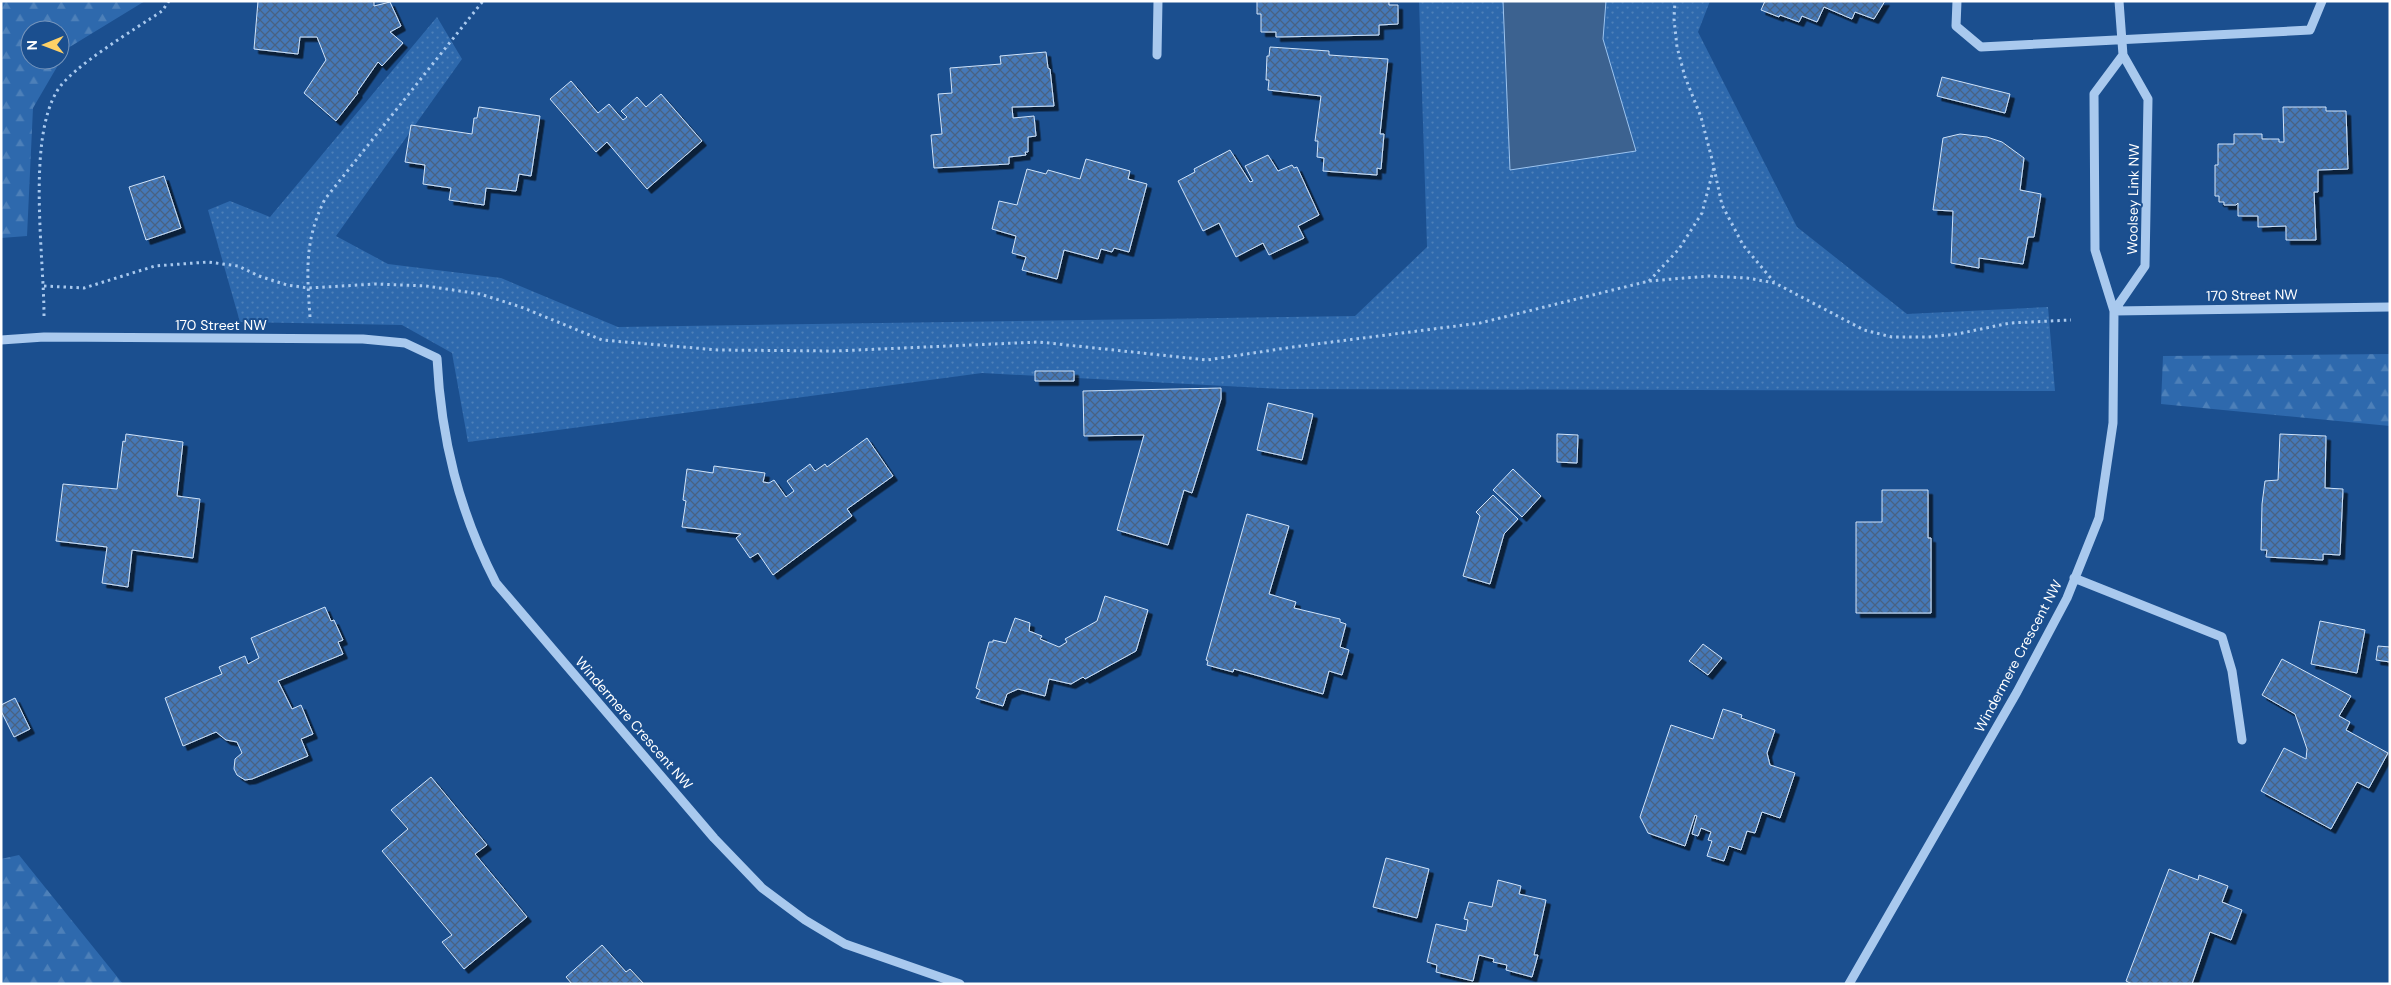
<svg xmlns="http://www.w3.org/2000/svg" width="2391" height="985" font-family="'DM Sans',sans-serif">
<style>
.forest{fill:url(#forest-firs);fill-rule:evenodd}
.park{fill:url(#park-dots)}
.water{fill:#3c6290;stroke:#9cc4f0}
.building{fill:url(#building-cross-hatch);stroke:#cfe3fa;filter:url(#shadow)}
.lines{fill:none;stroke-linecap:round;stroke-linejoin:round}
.path{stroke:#a9c9ee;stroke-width:3;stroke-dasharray:2.5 4;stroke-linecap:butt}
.minor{stroke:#a9c9ee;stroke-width:9}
.labels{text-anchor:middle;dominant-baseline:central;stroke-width:4;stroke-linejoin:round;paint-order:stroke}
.street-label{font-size:14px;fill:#fff;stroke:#1b4f8f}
</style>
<defs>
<pattern id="forest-firs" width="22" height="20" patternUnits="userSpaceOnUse" patternTransform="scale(1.25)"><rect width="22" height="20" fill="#2e69ad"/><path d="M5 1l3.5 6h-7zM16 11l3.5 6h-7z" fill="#4d80b9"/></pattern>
<pattern id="park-dots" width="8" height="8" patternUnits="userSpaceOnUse" patternTransform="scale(1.25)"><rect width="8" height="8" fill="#2e69ad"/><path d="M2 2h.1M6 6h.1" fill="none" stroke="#4d80b9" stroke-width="1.8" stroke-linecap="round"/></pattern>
<pattern id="building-cross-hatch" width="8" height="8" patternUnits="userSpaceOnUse" patternTransform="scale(1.25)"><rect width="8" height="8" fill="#4478b7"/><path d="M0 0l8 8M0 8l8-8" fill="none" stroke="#486282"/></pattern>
<filter id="shadow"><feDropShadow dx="4.5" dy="4.5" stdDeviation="0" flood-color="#0009"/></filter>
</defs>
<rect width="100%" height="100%" fill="#1b4f8f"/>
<path class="forest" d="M1,1H145L68,48L33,108L27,236L1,238ZM30,30H60V60H30Z
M2390,354V426L2161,404L2163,356Z
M19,855L123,984H1V859Z"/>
<path class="park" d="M1419,1H1710L1698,32L1797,227L1907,314L2048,307L2055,391L1283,389L982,373L468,442L452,353L402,325L240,322L208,210L230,201L270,217L437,17L462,59L336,236L388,264L501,278L618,327L1355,316L1427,247Z"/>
<path class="water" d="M1503,1H1606L1603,39L1636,151L1510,170Z"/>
<path class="building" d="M258,1H374V6L390,2L401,26L390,32L403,43L382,66L378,62L357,92L358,93L336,121L304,93L326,60L317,37H300L298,54L254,49Z
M1257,1H1389V5H1398V24L1379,25V35L1276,37V32H1261V14H1257Z
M1765,1H1885L1874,19L1855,12L1852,19L1824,7L1817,22L1802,16L1799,22L1780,15L1779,17L1761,10Z
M1270,47L1329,51V55L1388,59L1380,134H1384L1381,169L1377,168V175L1323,171L1324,158L1317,157L1318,141H1315L1321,96L1268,90L1269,80H1266L1267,56H1269Z
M1046,52L1048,68L1050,69L1054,106L1012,107L1013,118L1034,116L1036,136L1028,137V152H1025L1026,155L1009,157V164L934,168L931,135L942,134L938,94L952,93L950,68L1001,64L1000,56Z
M1942,77L2010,94L2005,113L1937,96Z
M571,81L598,113L609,104L623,120L627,117L621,111L637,97L646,107L661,94L702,141L647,189L607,142L596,152L550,99Z
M479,107L540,116L531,176L519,174L516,191L486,188L484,205L449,200L451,188L423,184L425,165L405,162L411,125L472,134L474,118H477Z
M2283,107H2326V111H2346L2348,169L2318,170V192H2314L2316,240H2286V226L2258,227V216H2238V203L2236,205H2224V202H2219V196H2215V165H2218V144H2234V134H2262V139H2279V142H2284Z
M1960,134L1987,137L2002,142L2024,158L2020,190L2041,194L2034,237H2028L2023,264L1979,258V268L1951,263L1953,211L1933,210L1943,138Z
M1230,150L1250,182L1253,181L1245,166L1268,155L1278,171L1292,165L1294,168L1297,167L1319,215L1298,226L1304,238L1269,255L1263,243L1236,257L1219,223L1203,231L1178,181L1195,172L1194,169Z
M1086,159L1130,171L1128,179L1147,184L1129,252L1114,248L1112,252L1101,249L1098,259L1064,250L1057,279L1022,270L1026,257L1012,253L1016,236L992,229L999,201L1017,205L1027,169L1046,174L1048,170L1080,179Z
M164,176L181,228L146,240L129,187Z
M1035,371H1074V381H1035Z
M1221,388V399L1192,493L1184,490L1168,545L1117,530L1144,435L1084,436L1083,391Z
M1268,403L1313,414L1302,460L1257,450Z
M126,434L183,442L177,496L200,499L193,558L132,550L128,587L102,583L107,547L56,541L63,484L117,489L123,441L125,442Z
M1557,434L1578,435L1577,463L1557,462Z
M2280,434L2326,436L2325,488L2343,489L2340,555L2323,554V560L2266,557L2267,550H2261L2262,504L2265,481L2278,480Z
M867,438L893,476L847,509L852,516L773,575L758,553L750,558L736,538L741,534L682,527L686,501L683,500L687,469L713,473L714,466L765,473L763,482L769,483L774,480L786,497L794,491L787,481L810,464L815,471L825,464L827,467Z
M1513,469L1541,496L1522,517L1493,490Z
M1882,490H1928V538H1931V613H1856V522H1882Z
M1493,495L1518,519L1504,534L1490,584L1463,576L1480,516L1476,512Z
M1247,514L1289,526L1269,594L1296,602L1294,608L1340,619V622L1346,624L1340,647L1349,650L1342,675L1329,671L1323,694L1234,669L1233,672L1207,665L1208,661L1206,660Z
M1105,596L1148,610L1136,651L1085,679L1083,677L1071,684L1049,679L1045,696L1018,689L1007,694L1003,706L976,698L980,690L976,688L989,642H993V640L1006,643L1015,618L1030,623L1029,631L1042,636L1040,639L1059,647L1067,642L1065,639L1097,621Z
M325,607L331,621L334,620L343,640L338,642L343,654L278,681L292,709L301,705L313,734L301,739L308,756L252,779L245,780L237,775L234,769L235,759L242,753L237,742L226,740L216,732L183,746L165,698L222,674L219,667L245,656L248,664L259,658L251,638Z
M2320,621L2365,630L2357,673L2311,664Z
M1703,644L1722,658L1708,675L1689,661Z
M2378,646L2390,647V662L2376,660Z
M2282,659L2351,696L2339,716L2350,722L2346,730L2388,753L2369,788L2357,782L2331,829L2261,791L2284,748L2306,759L2307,749L2295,714L2262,695Z
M15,698L30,729L14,737L1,711V705Z
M1723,709L1742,715L1741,718L1775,730L1767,753L1770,765L1795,773L1780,818L1762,812L1755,833L1747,831L1741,850L1729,846L1724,861L1707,856L1712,841L1708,840L1711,832L1701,828L1698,836L1692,834L1697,816L1695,815L1685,846L1648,833L1640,817L1671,725L1713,739Z
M431,777L487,845L475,854L527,917L464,969L442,942L452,935L382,851L408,829L391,810Z
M1386,858L1429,869L1417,918L1373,907Z
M2169,869L2198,880L2199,875L2228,886L2222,902L2242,910L2231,940L2210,932L2192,984H2132L2126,981Z
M1498,880L1521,886L1519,894L1546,900L1534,955H1538L1532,977L1506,970L1507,965L1493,962L1494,959L1479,955L1473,981L1436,972L1437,965L1427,962L1436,924L1466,931L1468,920L1464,919L1469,902L1492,907Z
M602,945L626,972L630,969L644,984H572L566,977Z"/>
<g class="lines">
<path class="path" d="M1714,168L1722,205L1743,245L1774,282
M1649,281L1679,249L1702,213L1714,167L1701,117L1685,77L1677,47L1674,19L1675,1
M44,286L84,288L155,266L208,262L238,266L259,276L287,285L308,288L376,284L426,286L480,294L521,307L602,340L718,350L835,351L1039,342L1207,360L1293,347L1480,323L1649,281L1709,276L1747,278L1775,283L1864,330L1892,337H1928L1957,334L2010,323L2071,320
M44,316C44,256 27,141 57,91C71,67 137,28 162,11L169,1
M310,317C307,271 304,241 325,199L483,1"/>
<path class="minor" d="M1957,1L1956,26L1981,47L2310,30L2322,1
M1157,55L1158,1
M2114,311L2145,266L2148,99L2123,55L2119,1
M2114,311L2390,307
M1,340L44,337L363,339L405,343L437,358C441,439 459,511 496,583L714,838L762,888L805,920L845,944L960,984
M2074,578L2222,637L2232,671L2242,740
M1849,984L2017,692L2067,598L2099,518L2113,423L2114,311L2095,250L2094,94L2123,55"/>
</g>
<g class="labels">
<g class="street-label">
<text transform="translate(2133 199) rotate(-89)">Woolsey Link NW</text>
<text transform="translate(2252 295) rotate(-1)">170 Street NW</text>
<text x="221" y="325">170 Street NW</text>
<text transform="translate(2018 656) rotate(-62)">Windermere Crescent NW</text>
<text transform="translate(634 723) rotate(49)">Windermere Crescent NW</text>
</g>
</g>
<rect width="2391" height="985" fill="none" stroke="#ffffff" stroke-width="5"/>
<g transform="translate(45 45) rotate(269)"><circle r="24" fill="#1b4f8f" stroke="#7695bc"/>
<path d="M0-4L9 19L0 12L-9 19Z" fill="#ffd166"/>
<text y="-8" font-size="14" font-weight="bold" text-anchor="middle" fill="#ffffff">N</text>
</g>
</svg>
